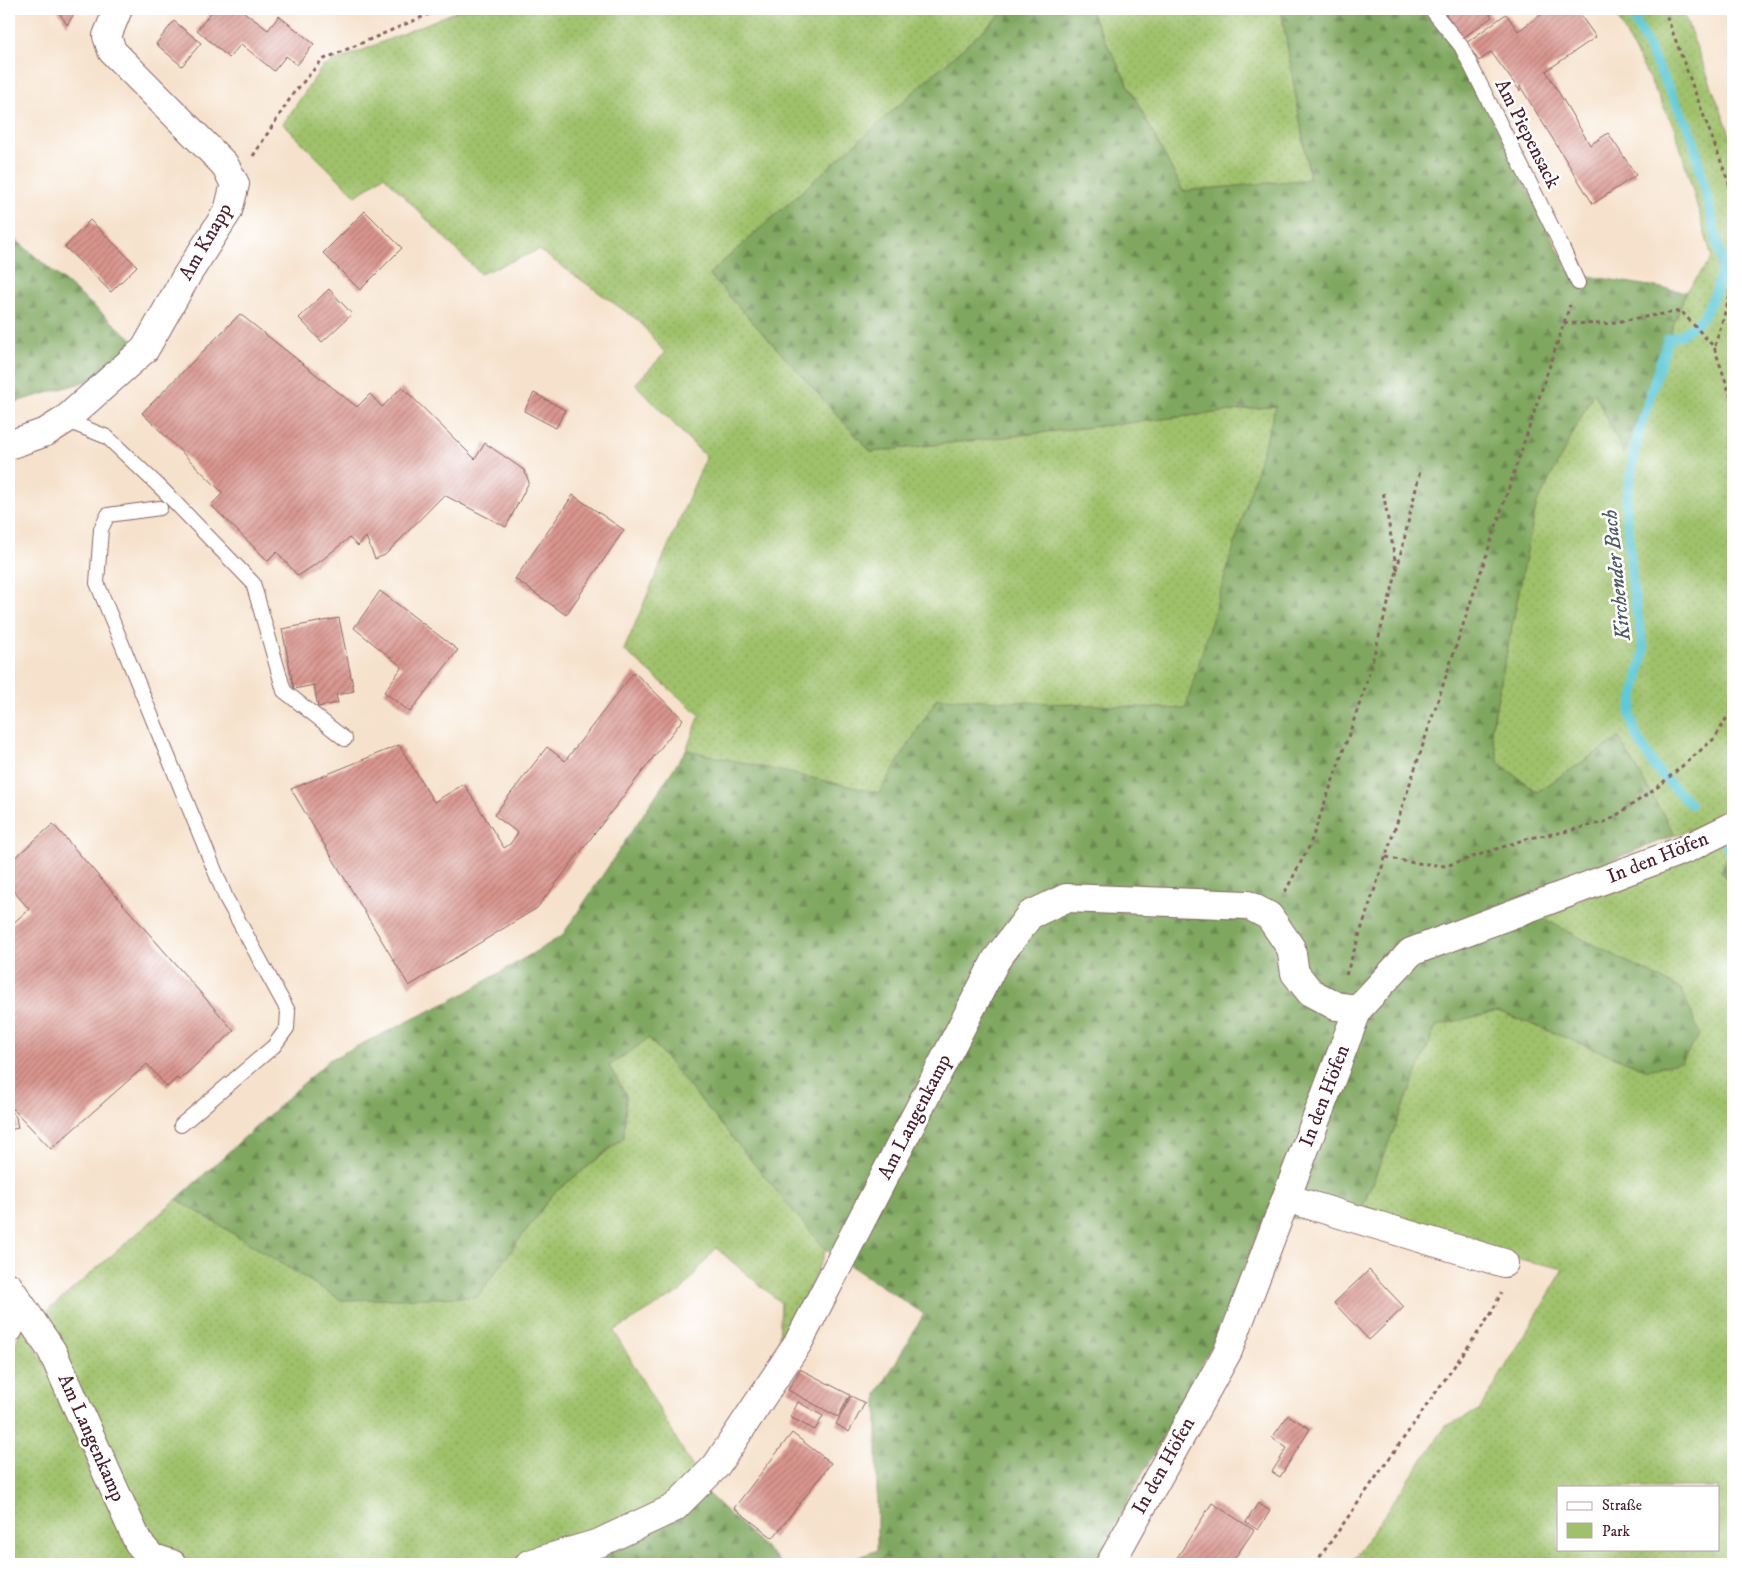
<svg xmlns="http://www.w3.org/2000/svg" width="1742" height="1573" font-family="'IM FELL DW Pica',serif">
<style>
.green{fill:url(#green-dots);stroke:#74704b;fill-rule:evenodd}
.forest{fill:url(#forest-firs);stroke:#646345}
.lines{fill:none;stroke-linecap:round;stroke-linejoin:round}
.stream{stroke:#5ec9d7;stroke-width:10}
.building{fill:url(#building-hatch)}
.service-casing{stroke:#866363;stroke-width:16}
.minor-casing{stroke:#866363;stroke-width:30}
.path{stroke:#866363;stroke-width:3;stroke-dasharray:4 4;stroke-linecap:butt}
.service{stroke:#fff;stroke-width:14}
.minor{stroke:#fff;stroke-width:28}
.labels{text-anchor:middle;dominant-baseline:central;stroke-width:5;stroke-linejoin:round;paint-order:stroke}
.street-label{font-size:20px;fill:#4a1f2b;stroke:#fff}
.water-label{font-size:21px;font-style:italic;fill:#515a67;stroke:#fff}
</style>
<defs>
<pattern id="green-dots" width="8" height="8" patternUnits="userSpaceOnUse" patternTransform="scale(1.25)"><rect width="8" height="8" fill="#9fc16b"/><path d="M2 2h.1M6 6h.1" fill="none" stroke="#8aa55d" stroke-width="1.8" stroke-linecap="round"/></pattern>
<pattern id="forest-firs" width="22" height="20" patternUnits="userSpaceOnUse" patternTransform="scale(1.25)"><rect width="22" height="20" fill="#7fa75f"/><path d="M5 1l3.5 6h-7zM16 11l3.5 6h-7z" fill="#6a874f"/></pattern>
<pattern id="building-hatch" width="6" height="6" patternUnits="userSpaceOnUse" patternTransform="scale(1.25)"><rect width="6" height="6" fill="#d9958e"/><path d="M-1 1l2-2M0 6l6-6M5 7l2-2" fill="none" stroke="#b27974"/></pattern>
</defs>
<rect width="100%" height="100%" fill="#fff"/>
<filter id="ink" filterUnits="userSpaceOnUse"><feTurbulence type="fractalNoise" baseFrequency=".02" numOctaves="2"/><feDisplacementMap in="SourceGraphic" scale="10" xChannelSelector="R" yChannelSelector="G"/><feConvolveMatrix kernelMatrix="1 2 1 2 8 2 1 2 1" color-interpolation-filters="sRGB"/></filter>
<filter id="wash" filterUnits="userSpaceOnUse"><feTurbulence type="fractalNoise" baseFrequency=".0096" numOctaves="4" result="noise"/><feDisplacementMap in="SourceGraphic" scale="20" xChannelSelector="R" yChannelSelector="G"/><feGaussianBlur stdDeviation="1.12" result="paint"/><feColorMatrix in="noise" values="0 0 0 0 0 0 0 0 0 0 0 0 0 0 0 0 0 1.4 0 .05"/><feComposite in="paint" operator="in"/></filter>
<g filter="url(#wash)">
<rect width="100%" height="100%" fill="#f6e2cc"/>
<path class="green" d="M462,9H1007L709,274L871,452L1277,406L1185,710L937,698L879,793L686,750L700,715L624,650L706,457L635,384L665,353L639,321L539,250L480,274L384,176L356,196L283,124L322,67Z
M1089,9H1281L1310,180L1183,191Z
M1613,9H1682L1733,142V311L1732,315L1733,316V807L1727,817L1675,835L1619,738L1537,792L1499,763L1491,731L1536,506L1594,391L1624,453L1686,292L1712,258L1675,129Z
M1733,834V845L1721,870L1733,891V1564H1350L1446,1426L1479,1411L1564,1269L1356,1223L1435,1026L1498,1011L1648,1070L1682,990L1540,917ZM1558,1487H1718V1549H1558Z
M649,1038L826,1250L778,1360L781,1303L716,1248L681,1291L614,1331L696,1473L670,1501L595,1536L495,1564H206L168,1557L157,1550L38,1319L177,1199L341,1300L477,1297L553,1194L624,1138L626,1095L609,1066Z
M23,1322L146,1564H9V1363Z"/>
<path class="forest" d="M1007,9H1089L1183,191L1310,179L1281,9H1423L1458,51L1570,273L1686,292L1624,454L1594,392L1536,506L1491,731L1499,763L1537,792L1619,738L1675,835L1536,890L1540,917L1682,990L1700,1035L1681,1062L1648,1070L1498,1011L1436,1026L1356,1223L1265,1216L1211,1347L1094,1564H843L877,1550V1394L924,1314L826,1250L649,1038L609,1066L626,1095L624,1137L553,1194L477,1297L341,1300L177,1199L329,1060L460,996L562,936L686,750L879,793L937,698L1185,709L1276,406L871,452L709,274Z
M9,234L138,344L98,378L9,404Z
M1733,845V891L1721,870Z
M704,1490L782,1564H609L598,1551Z"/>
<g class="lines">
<path class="stream" d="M1629,9L1692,135L1723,265L1716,291L1703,318L1681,335L1668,339L1636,441L1626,505L1633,590L1644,651L1630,714L1636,735L1656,769L1690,804
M1727,845L1733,858"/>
</g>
<g id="blocks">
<path class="building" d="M57,9H77L67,25Z
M214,9H240L268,30L279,16L314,44L297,65L286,56L274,71L241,44L229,58L197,30Z
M1442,9H1486L1492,17L1463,38Z
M1549,9H1576L1596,37L1546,71L1590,145L1608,133L1636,175L1593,204L1520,86V91L1491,52L1479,61L1466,43L1506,14L1518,31Z
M174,21L201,43L182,66L156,44Z
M365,211L402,248L360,290L323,253Z
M90,220L137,266L111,292L65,247Z
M329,289L352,314L322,342L299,318Z
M240,314L357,407L370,394L382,407L402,387L475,459L485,443L524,470L529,482L506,527L444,495L385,555L375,559L366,537L358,546L349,538L322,560L298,576L277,552L268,561L211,505L223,493L142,413Z
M534,393L565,410L556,428L524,411Z
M573,495L624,530L566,615L515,579Z
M380,591L458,650L410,712L384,692L402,667L354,628Z
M339,618L354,691L336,695L338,703L318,707L314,685L294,689L282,629Z
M634,672L683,719L537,908L409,986L291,789L399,745L434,802L464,784L504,848L510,844L518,833L494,815L547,747L565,761Z
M53,824L234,1031L179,1080L177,1078L167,1087L147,1064L51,1149L12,1108L10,1110L16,1117L18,1128L9,1130V927L29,909L9,886V863Z
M1369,1270L1404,1307L1369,1340L1334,1303Z
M800,1369L850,1395L838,1417L788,1390Z
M851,1396L865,1403L849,1432L836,1424Z
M798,1402L823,1416L815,1430L790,1417Z
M1288,1415L1310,1429L1280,1477L1272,1472L1287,1448L1272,1438Z
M792,1433L831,1463L773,1538L734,1508Z
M1212,1503L1254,1530L1231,1564H1173Z
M1258,1503L1270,1511L1258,1530L1246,1522Z"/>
</g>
</g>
<g filter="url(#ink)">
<use href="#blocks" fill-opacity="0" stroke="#866363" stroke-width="1"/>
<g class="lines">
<g class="service-casing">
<path id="service" d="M1431,9L1461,46L1562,247L1578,283
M65,420L107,437L163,490L253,583L284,691L345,739
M160,508L108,515L101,529L97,583L226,898L288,1011L287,1028L274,1046L181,1125"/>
</g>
<g class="minor-casing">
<path id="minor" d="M9,445L46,432L65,420L145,349L187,275L228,211L235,184L224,164L112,51L107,36L118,9
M1286,1198L1504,1263
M9,1287L52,1351L138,1542L151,1557L172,1564
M9,1329L18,1301
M529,1564L599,1543L674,1508L716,1466L798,1343L996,960L1030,915L1066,898L1248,905L1269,916L1291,948L1295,973L1310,992L1336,1006L1358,1009
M1110,1564L1228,1351L1358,1009L1411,952L1686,849L1733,826"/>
</g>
<path class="path" d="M1664,9L1733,194
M253,156L293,94L322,60L441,9
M1564,323L1603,324L1681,311L1714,347L1733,403
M1715,346L1733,285
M1397,570L1420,471
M1386,857L1408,862L1446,866L1529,838L1564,832L1608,821L1654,790L1715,738L1730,712L1733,701
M1285,892L1309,847L1334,777L1364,691L1397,571L1383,491
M1346,975L1570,305
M1315,1564L1491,1314L1501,1293"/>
<use href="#service" class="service"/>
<use href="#minor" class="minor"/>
</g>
</g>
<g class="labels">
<g class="street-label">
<text transform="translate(1527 134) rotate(63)">Am Piepensack</text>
<text transform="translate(206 242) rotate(-60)">Am Knapp</text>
<text transform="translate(1658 858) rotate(-22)">In den Höfen</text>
<text transform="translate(1325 1096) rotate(-69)">In den Höfen</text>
<text transform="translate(915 1117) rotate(-63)">Am Langenkamp</text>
<text transform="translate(91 1438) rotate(66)">Am Langenkamp</text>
<text transform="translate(1164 1466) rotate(-61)">In den Höfen</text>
</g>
<g class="water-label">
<text transform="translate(1617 575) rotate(-96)">Kirchender Bach</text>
</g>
</g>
<rect width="1742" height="1573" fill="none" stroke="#fff" stroke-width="30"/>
<rect x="1557" y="1486" width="162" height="65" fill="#ffffff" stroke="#b7a5aa"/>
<rect x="1567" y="1502" width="25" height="8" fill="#ffffff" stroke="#b7a5aa"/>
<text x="1602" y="1510" font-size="15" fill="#4a1f2b">Straße</text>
<rect x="1567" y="1523" width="25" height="15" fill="#9fc16b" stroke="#b7a5aa"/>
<text x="1602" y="1536" font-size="15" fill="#4a1f2b">Park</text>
</svg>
